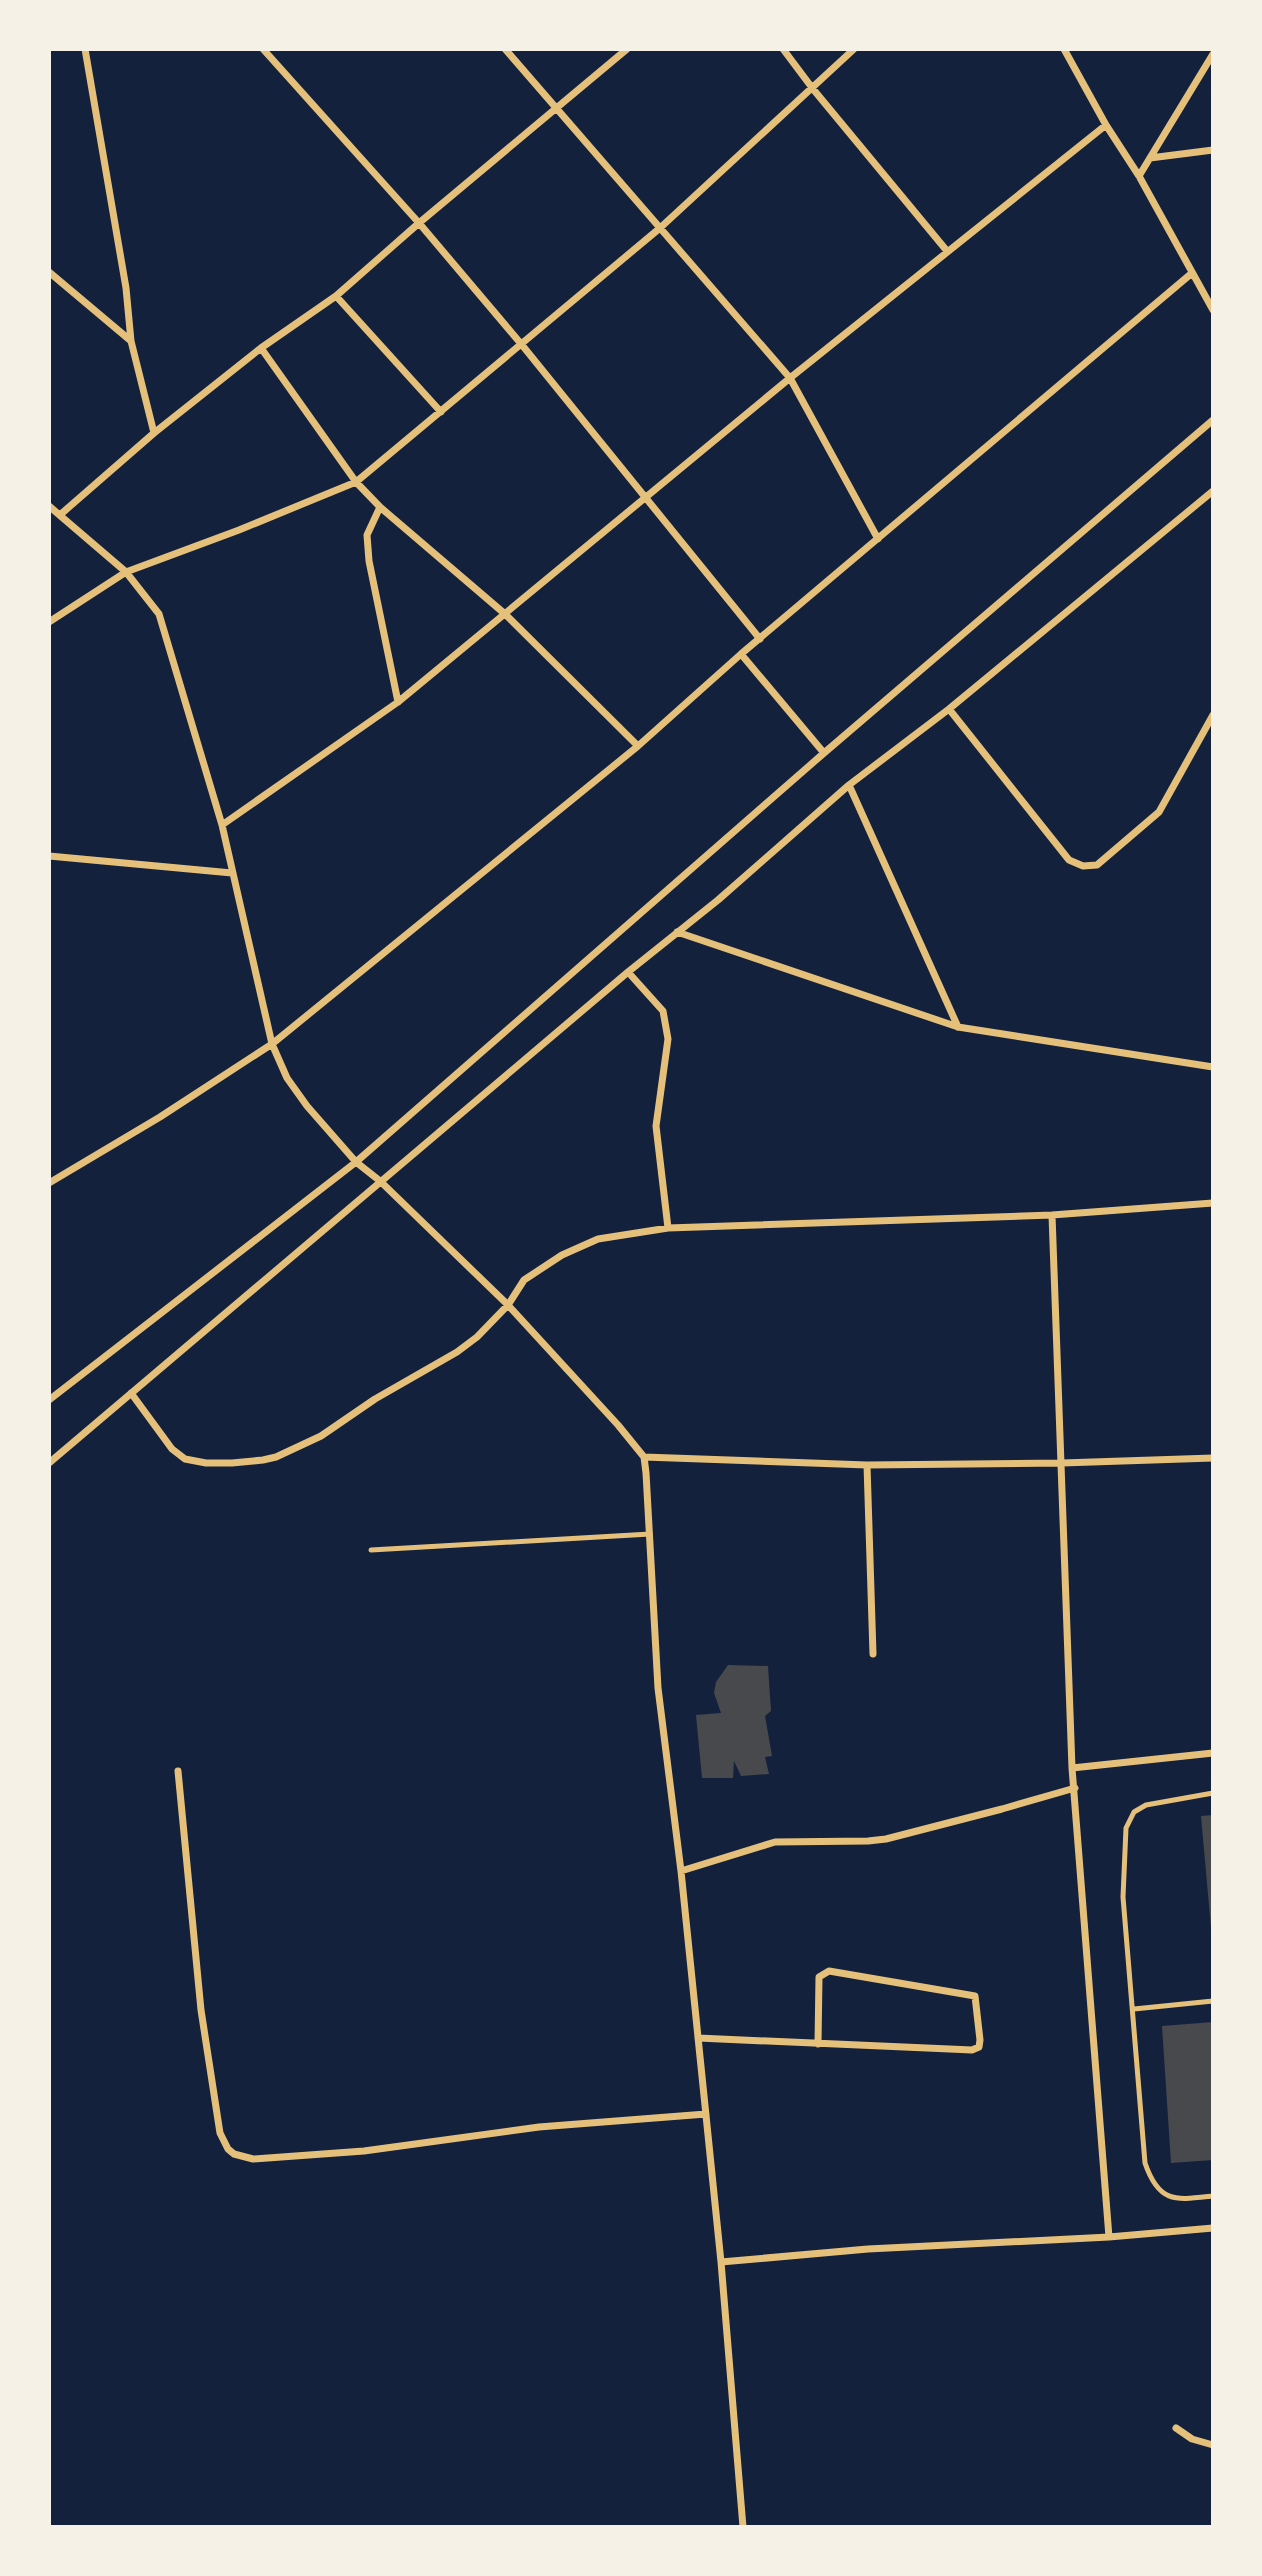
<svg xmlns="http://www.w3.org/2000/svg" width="1262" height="2576" font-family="Signika,sans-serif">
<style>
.building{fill:#48494c}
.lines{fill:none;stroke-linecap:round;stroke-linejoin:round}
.service{stroke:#e5c07b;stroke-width:5}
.minor{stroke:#e5c07b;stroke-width:7}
</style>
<rect width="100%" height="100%" fill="#14213d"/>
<path class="building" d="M728,1665L768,1666L771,1711L765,1716L772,1756L765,1757L769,1774L741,1776L734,1761L733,1778H702L696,1715L721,1713L714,1693L716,1682Z
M1213,1815V1928H1211L1201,1816Z
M1213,2022V2160L1171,2163L1162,2026Z"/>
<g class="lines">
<path class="service" d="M371,1550L650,1534
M1213,1793L1146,1805L1134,1812L1126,1828L1123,1897L1145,2163C1159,2204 1176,2200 1213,2196
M1134,2009L1213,2001"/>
<path class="minor" d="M85,49L126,288L131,341L154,433
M263,49L419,223L522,345L760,639
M505,49L790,378L878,539
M783,49L813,89L947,251
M1064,49L1106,125L1139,176L1213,310
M1150,158L1213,150
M1139,176L1213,54
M49,272L131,341
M336,296L441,412
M261,348L356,482L380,507L505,614L638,746
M49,506L126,572L159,614L222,825L272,1044L287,1078L307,1106L356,1162L380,1181L508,1305L618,1425L644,1457L646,1473L658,1688L681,1871L721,2262L743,2527
M380,507L367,535L369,561L398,702
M61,514L154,433L261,348L336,296L419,223L627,49
M49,622L126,572L239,530L356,482L660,228L854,49
M741,654L824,753
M949,709L1069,860L1083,866L1097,865L1159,812L1213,715
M849,785L958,1027
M222,825L398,702L790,378L1106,125
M49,856L232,873
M677,932L958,1027L1213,1067
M628,972L663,1011L668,1039L656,1126L668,1228
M49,1183L160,1117L272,1044L638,746L741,654L1192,273
M1052,1215L1072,1768L1109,2237
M131,1393L172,1449L185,1459L206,1463H232L263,1460L276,1457L321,1436L375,1399L457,1352L477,1337L508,1305L524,1280L562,1255L598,1239L668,1228L1052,1215L1213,1203
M49,1400L356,1162L824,753L1213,420
M644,1457L867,1465L1062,1463L1213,1458
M49,1463L628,972L718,900L849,785L949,709L1213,491
M867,1465L873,1654
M1072,1768L1213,1753
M178,1771L201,2010L220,2133L228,2149L234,2154L253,2159L364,2151L539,2127L706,2114
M681,1871L775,1842L868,1841L886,1839L1002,1809L1075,1788
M698,2038L972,2050L979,2047L980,2040L975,1996L829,1971L819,1977L818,2044
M721,2262L868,2249L1109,2237L1213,2228
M1176,2428L1192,2439L1213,2445"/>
</g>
<rect width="1262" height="2576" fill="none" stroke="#f6f1e7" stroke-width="102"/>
</svg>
